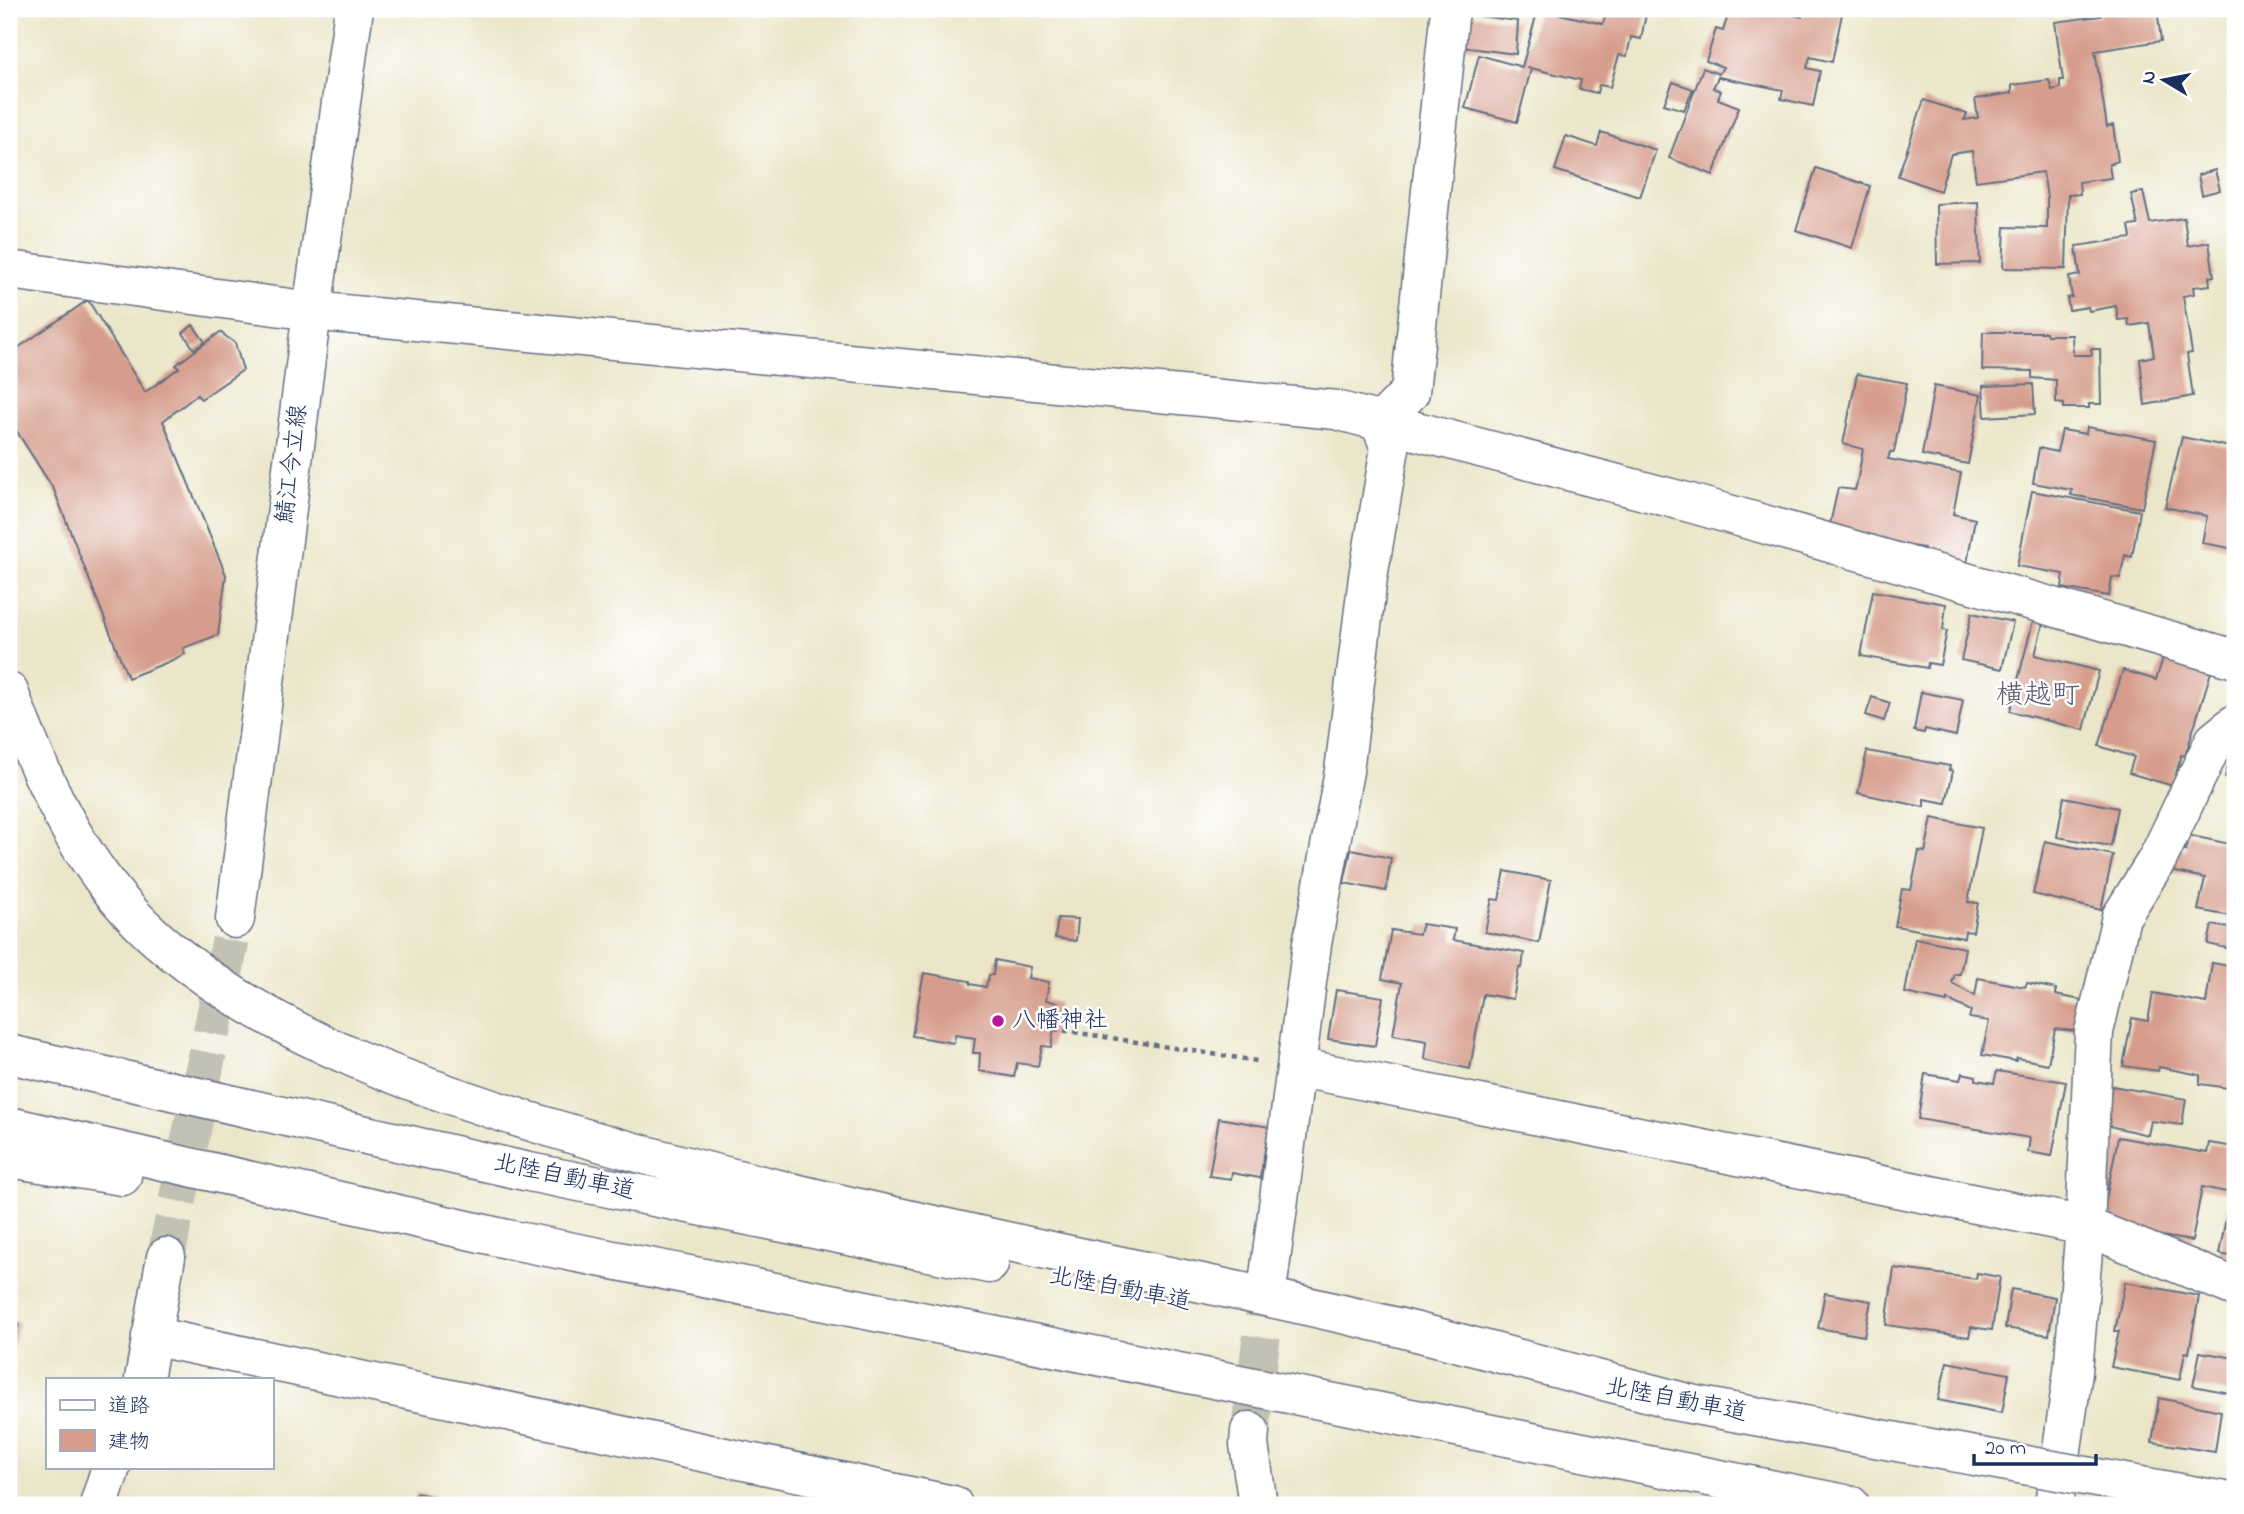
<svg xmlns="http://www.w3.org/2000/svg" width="2244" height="1514" font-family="'Indie Flower','Klee One',sans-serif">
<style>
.building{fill:#d69d8c}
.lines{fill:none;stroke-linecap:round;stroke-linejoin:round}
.minor-tunnel{stroke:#c1c1b4;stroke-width:38;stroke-dasharray:38 19;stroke-linecap:butt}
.secondary-tunnel{stroke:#c1c1b4;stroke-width:38;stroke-dasharray:38 19;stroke-linecap:butt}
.minor-casing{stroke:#646f83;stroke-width:41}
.secondary-casing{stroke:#646f83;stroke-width:41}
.motorway-casing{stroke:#646f83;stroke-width:41}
.path{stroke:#646f83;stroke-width:4.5;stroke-dasharray:5 5;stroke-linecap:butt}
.minor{stroke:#fff;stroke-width:38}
.secondary{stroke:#fff;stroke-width:38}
.motorway{stroke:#fff;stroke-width:38}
.motorway-bridge-casing{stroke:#646f83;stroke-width:41;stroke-linecap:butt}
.motorway-bridge{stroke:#fff;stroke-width:38}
.poi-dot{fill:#b5179e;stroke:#fff;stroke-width:2.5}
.labels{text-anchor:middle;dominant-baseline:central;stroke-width:5;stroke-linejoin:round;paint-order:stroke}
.street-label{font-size:24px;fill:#1b2f5e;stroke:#fff}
.poi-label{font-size:24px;fill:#1b2f5e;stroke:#fff;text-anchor:start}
.quarter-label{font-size:28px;fill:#5c566e;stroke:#fff}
</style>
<rect width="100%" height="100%" fill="#fff"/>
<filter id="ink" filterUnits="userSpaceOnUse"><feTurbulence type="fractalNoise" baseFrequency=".0143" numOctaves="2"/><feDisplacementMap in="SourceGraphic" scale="14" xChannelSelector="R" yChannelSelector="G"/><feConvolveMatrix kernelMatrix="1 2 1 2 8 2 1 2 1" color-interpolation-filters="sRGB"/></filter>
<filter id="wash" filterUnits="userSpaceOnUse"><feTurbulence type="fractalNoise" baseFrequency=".00686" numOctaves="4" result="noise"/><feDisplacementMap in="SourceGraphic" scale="28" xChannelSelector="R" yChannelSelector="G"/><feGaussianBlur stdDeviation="1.57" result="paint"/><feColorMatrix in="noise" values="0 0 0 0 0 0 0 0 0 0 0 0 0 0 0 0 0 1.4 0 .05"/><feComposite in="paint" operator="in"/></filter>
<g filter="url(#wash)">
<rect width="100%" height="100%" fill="#ebe6c9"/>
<g id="blocks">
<path class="building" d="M1538,9L1603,24L1607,9H1647L1641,39L1631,37L1627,56L1619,55L1610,87L1599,85L1597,93L1579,89L1581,80L1526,67L1531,69L1517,122L1465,108L1479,55L1522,67Z
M1730,9H1764L1802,17L1803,9H1818L1842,14L1832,62L1810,57L1807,68L1820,71L1813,106L1781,99L1783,90L1718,77L1713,88L1721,91L1718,99L1739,107L1713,175L1669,158L1703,68L1719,74L1723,67L1706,61L1716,29L1723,31Z
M2100,9H2157L2161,41L2095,51L2107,127L2113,125L2118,161L2109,164L2111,178L2079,182L2080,194L2068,195L2066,269L2003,268L2005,227L2047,228V197L2043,172L1976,181L1972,151L1951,154L1940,191L1898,176L1924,100L1967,114L1964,120L1978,118L1975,99L2012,93V85L2049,80L2052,90L2060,88V80H2063L2055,22L2101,16Z
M1456,13L1518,21L1516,54L1454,46Z
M1673,82L1693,89L1684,110L1664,104Z
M2231,105H2235V153H2230Z
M1601,132L1656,150L1640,197L1555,170L1566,136L1597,146Z
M1816,168L1870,186L1852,248L1796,230Z
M2215,170L2220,190L2202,195L2198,175Z
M2143,192L2150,223L2184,218L2188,246L2209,242L2214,276L2209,277L2210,285L2193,287L2194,294L2183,296L2192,353L2187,354L2193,396L2145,405L2140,359L2154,356L2149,323L2129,326L2128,319L2118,320L2116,306L2089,311L2088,307L2069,310L2067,298L2072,297L2069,277L2080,275L2076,246L2131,238L2129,226L2138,225L2131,194Z
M1978,202L1980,263L1937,264L1936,204Z
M88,300L145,392L179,368L176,365L220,332L235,343L243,370L201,399L197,395L163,421L226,575L218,635L183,648L185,654L168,662L128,678L54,490L9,419V354Z
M193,325L205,342L194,349L183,333Z
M1983,332H2046L2047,335H2072L2073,355H2092L2091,349H2100L2101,404H2089V408H2064V404L2056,403V380L2032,378V371L1982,370Z
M1857,374L1907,383L1894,452H1890L1888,459L1961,473L1953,514L1975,519L1967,563L1923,556L1924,548L1873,540L1874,535L1828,533L1838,488L1855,490L1857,483L1863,449L1843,444Z
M2033,384L2035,414L1985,417L1983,386Z
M1934,386L1981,395L1968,464L1922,455Z
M2087,427L2156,440L2142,508L2071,495L2072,490L2033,483L2039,448L2057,452L2062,430L2086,434Z
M2182,437L2230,447V443L2235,444V549L2202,543L2207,516L2165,507Z
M2032,491L2140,511L2132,557L2125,555L2120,578L2112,577L2109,596L2062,588L2064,574L2017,566Z
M1873,591L1946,604L1943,630L1947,631L1940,665L1928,663L1927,668L1861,656Z
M1972,613L2013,622L2002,669L1961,660Z
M2033,621L2043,623L2035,655L2099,671L2084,730L2010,711Z
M2163,658L2211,672L2185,756L2181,755L2173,786L2129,773L2134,757L2099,746L2123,670L2156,680Z
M1921,692L1963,700L1956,736L1925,729L1924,733L1914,731Z
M1872,697L1890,703L1884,721L1866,715Z
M2234,741H2235V781L2225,777Z
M1867,751L1950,766L1949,770L1953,771L1946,803L1924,799V807L1858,793Z
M2064,797L2118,808L2111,846L2057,837Z
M1932,818L1982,828L1968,902L1978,903L1973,932L1965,931L1964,938L1895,926L1902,889L1911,890L1919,851L1925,852Z
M2187,835L2235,845V917L2198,910L2205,878L2171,871L2175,848L2186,850Z
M2045,841L2113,855L2101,910L2033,894Z
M1351,850L1391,858L1386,891L1344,883Z
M1505,871L1551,880L1539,943L1485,932L1492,899L1499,900Z
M1058,918L1078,919L1076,941L1055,938Z
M1422,924L1455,929L1453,940L1524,953L1522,968H1519L1513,999L1483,994L1470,1069L1425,1059L1427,1041L1393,1035L1402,983L1382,979L1391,930L1419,934Z
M2212,925L2235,929V950L2208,944Z
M1915,938L1965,948L1960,974H1955L1952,983L1975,996L1978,978L2025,987L2027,983L2056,989V995L2060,996L2082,1000L2076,1031L2055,1029L2048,1064L2017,1058L2016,1061L1982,1055L1989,1021L1969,1018L1971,1011L1947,999V1002L1905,993Z
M995,960L1030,967L1028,978L1049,982L1046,1000L1058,1003L1051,1047L1042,1046L1038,1066L1017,1063L1014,1077L979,1071L980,1053H973L975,1038L955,1035L954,1043L912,1036L924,973L970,981V984L986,987L989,975H993Z
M2212,963L2235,967V1089L2200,1084V1075L2159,1067L2158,1071L2123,1066L2132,1018L2148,1021L2153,993L2206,1003Z
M1336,990L1383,997L1375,1046L1328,1039Z
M1997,1071L2066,1082L2052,1156L2028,1152L2030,1138L1918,1119L1925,1074L1960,1080L1962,1073L1976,1076V1080L1994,1083Z
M2112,1086L2186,1099L2182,1125L2151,1121L2148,1135L2105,1125Z
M1219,1118L1269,1127L1260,1178L1232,1173L1231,1179L1209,1176Z
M2118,1137L2207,1153L2209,1143L2235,1147V1257L2219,1254L2231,1193L2202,1187L2192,1241L2101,1226Z
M1894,1268L1976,1279L1977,1273L2000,1277L1992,1330L1971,1327L1969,1337L1886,1325Z
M2125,1282L2199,1296L2189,1353L2185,1352L2180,1380L2111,1367L2119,1331H2115Z
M2011,1289L2055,1297L2049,1335L2005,1328Z
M1825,1293L1871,1301L1864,1336L1818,1328Z
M9,1320L19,1323L12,1349L9,1348Z
M2200,1352L2235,1358V1394L2193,1386Z
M1947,1362L2009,1374L2002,1413L1938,1400Z
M2159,1398L2221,1411L2215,1452L2152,1442Z
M416,1493L467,1504V1505H414Z"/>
</g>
</g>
<g filter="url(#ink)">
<use href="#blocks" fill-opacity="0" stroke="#646f83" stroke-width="2"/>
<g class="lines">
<path class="minor-tunnel" d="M1250,1431L1269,1276"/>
<path class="secondary-tunnel" d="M166,1257L235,919"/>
<g class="minor-casing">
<path id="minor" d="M9,270L312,311L1336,410L1690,503L2235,659
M1380,423L1390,448L1368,577L1344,771L1312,944L1296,1067L2085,1226L2235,1287
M1380,423L1410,392L1450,9
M1269,1276L1296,1067
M151,1336L953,1505
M1250,1431L1249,1444L1258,1505
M2054,1505L2073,1372L2085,1226L2094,1032L2121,917L2158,858L2214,741L2235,724"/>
</g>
<g class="secondary-casing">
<path id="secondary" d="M235,919L312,311L354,9
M144,1379L166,1257
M99,1505L111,1467"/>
</g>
<g class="motorway-casing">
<path id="motorway" d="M9,692C44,787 88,884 169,949C282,1041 421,1088 558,1130C715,1177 873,1212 1033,1247C1161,1275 1290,1300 1417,1332C1510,1356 1603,1381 1695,1405
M9,1054L529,1172L989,1264
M9,1126L507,1239L1850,1505
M9,1158L122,1176
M1669,1400L1792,1423"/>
</g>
<path class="path" d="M1054,1029L1257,1061"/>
<use href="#minor" class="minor"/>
<use href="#secondary" class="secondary"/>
<use href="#motorway" class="motorway"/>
<g class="motorway-bridge-casing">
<path id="motorway-bridge" d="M1792,1423L2235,1503"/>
</g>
<use href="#motorway-bridge" class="motorway-bridge"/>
</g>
</g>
<circle class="poi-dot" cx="998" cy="1021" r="7"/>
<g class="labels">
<g class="street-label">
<text transform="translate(293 464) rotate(-83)">鯖江今立線</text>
<text transform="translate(564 1178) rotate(12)">北陸自動車道</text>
<text transform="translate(1120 1290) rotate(11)">北陸自動車道</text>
<text transform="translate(1676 1401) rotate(11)">北陸自動車道</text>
</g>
<g class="poi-label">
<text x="1012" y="1021">八幡神社</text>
</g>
<g class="quarter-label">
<text x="2038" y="696">横越町</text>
</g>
</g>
<rect width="2244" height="1514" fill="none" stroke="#fff" stroke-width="35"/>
<rect x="46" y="1378" width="228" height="91" fill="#ffffff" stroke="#a4acbf" stroke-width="2"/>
<rect x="60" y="1400" width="35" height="10" fill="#ffffff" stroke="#a4acbf" stroke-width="2"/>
<text x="108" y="1412" font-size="21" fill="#1b2f5e">道路</text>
<rect x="60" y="1430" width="35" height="21" fill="#d69d8c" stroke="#a4acbf" stroke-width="2"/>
<text x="108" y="1448" font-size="21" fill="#1b2f5e">建物</text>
<g transform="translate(2164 80) rotate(280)" stroke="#ffffff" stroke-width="5" paint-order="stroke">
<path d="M0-5L12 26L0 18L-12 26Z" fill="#1b2f5e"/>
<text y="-10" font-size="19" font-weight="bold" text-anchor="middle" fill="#1b2f5e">N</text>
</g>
<path d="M1974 1454v10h122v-10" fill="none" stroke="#1b2f5e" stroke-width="3.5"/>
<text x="1985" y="1454" font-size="21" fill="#1b2f5e" stroke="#ffffff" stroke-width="5" paint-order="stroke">20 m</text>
</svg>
